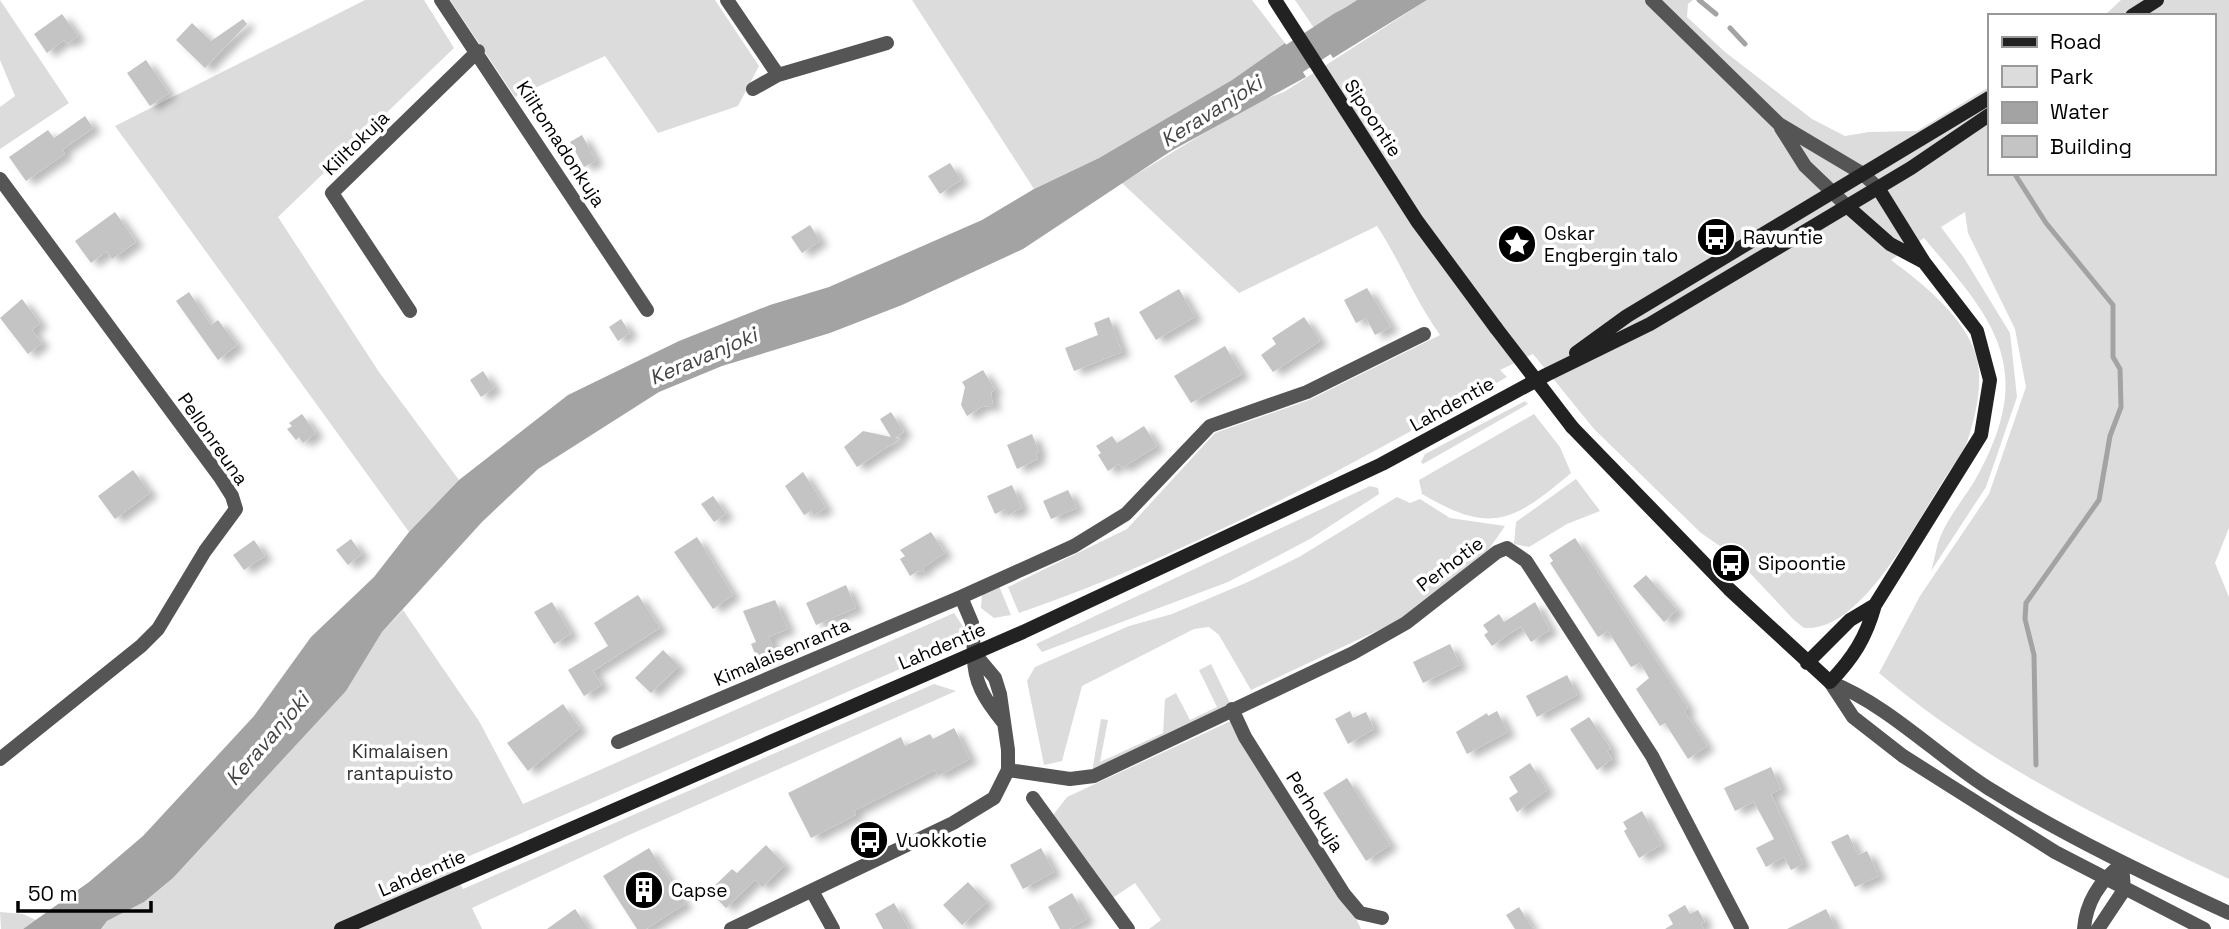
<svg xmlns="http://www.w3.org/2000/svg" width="2229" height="929" font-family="'Space Grotesk',sans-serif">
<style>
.green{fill:#dcdcdc}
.water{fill:#a3a3a3}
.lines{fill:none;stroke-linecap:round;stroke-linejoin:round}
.stream{stroke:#a3a3a3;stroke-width:5}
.river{stroke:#a3a3a3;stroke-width:32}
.building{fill:#c4c4c4;filter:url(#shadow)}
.minor{stroke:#555;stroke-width:14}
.tertiary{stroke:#555;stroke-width:14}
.secondary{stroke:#222;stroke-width:14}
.secondary-bridge{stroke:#222;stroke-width:14}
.labels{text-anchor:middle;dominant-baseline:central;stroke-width:7;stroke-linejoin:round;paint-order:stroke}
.street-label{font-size:19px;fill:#000;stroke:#fff}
.poi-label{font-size:19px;fill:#000;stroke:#fff;text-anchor:start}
.park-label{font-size:19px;fill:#333;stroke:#fff}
.water-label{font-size:21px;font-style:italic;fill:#444;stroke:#fff}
</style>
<defs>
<filter id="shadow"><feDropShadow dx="8" dy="4.5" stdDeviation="3.5" flood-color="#0004"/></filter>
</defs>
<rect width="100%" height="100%" fill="#fff"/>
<path class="green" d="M0,0L69,103L0,149V107L15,96L0,60Z
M365,0H424L454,48L278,217L379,372L459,480L409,532L115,126Z
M450,0H715L759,66L738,106L658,133L605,56L515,97Z
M912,0H1252L1285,43L1232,80L1099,158L1034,189Z
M1295,0H1357L1314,28Z
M1427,0H1693L1688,4L1687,17L1725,52L1812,119L1845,136L1869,132L1917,131L1989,87V173H2213V16H2104L2121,0H2229V528L2215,563L2229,597V879C2106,822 1984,762 1879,673L1920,596L1989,494L2026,387L2015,329L1968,233L1965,212L1941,227L1964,258L2010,333L2017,397L1986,487L1931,571C1935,559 1936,546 1941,535C1951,512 1969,493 1980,471C2036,365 1992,318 1924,238L1891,260C1923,284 1971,321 1978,364C1982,389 1975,418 1967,442C1962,455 1952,467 1945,478C1919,519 1888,577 1852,608C1838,620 1823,629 1804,628L1794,620L1733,555L1701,533L1594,429L1533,354L1500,370L1507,377C1351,466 1190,554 1019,613L1008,587L1127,529L1215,433L1309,400L1440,335C1414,298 1401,263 1377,226L1239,293L1122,183L1252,104L1284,92Z
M1525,401L1528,404L1423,464L1421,462L1425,454Z
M1534,414L1560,447L1571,473C1513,522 1491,535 1422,494L1419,480Z
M1576,479L1600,511L1567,524L1529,547L1514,544L1516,522Z
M1370,486L1378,488L1379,494L1310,539L1228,582L1042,652L1036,644Z
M1397,497L1410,503L1420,499L1450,518L1505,526L1489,549L1398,621L1251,690L1219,635L1209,627L1194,629L1082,686L1062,761L1044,765L1027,681L1035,667L1129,626L1172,614L1248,582L1299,557Z
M999,586L1011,615L994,618L981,608L982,593Z
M403,610L479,721L523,804L954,613L964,628L960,640L937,653L451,864L463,889L934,684L956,691L629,835L472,908L482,929H101L107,921L144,902L173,878L346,691L382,632Z
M1211,664L1231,705L1092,772L1101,719L1108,720L1100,762L1163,733L1165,699L1176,693L1190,720L1217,707L1199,670Z
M1233,720L1344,894L1361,929H1149L1161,920L1135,883L1108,901L1050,819L1067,797Z
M0,912L23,914L36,920L23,929H1Z"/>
<path class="water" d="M1357,0H1427L1333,58L1314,28Z
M1285,43L1306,77L1171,151L1023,249L902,305L830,333L722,366L659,392L538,469L482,522L382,632L346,691L173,878L144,902L107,921L101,929H23L89,882L143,836L254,716L311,637L374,577L409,532L459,480L568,395L679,341L770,305L829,287L982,220L1034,189L1099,158L1232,80Z"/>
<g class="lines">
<path class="stream" d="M1699,0L1716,14
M1730,28L1745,44
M2016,176L2046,223L2113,305V357L2120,369L2121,407L2110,436L2099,500L2026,603L2025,619L2034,655L2036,765"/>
<path class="river" d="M1258,82L1343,27L1395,0"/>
</g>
<path class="building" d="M62,14L78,36L67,44L64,40L47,53L34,34Z
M243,19L247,24L205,68L176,40L192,23L211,41Z
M146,60L169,93L150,106L127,73Z
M85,116L93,128L62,150L65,154L26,181L9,157L48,130L54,138Z
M582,135L596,161L584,167L570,142Z
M950,163L961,180L940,194L928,176Z
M115,212L136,242L112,259L107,251L91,263L75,241Z
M810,225L820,241L802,253L791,237Z
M1367,288L1391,327L1375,335L1366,318L1356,323L1344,300Z
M1179,289L1195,317L1156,340L1139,312Z
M189,292L211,325L218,320L237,345L218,360L176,301Z
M22,299L40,323L32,330L42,343L28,354L0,318Z
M1109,317L1122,352L1074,371L1065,348L1098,335L1094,323Z
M1304,317L1320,341L1273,372L1261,355L1276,344L1272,338Z
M621,319L630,333L618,341L609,327Z
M1225,346L1242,374L1191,403L1174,376Z
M983,370L995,390L991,392L993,407L983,406L967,416L961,405L965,387L962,382Z
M483,371L494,388L481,397L470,380Z
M891,412L904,432L895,438L900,439L857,467L844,447L863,431L891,437L880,419Z
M302,414L316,433L303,443L299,437L296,440L287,429L292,426L289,423Z
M1144,426L1157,446L1122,468L1119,464L1108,471L1098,455L1101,453L1096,446L1112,436L1117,443Z
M1032,434L1039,452L1036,454L1038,459L1017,469L1007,445Z
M133,470L150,493L115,519L98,496Z
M803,472L826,508L814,515L811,511L804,515L785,486Z
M1012,485L1022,508L1008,515L1005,509L995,514L987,496Z
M1068,490L1077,508L1051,519L1043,501Z
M713,496L726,514L714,522L701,504Z
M931,532L945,553L924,567L923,572L918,571L910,576L900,559L905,556L900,550Z
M697,537L733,595L713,609L674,552Z
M1575,538L1688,708L1684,711L1707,746L1688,759L1665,723L1660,726L1636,689L1649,678L1640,663L1631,667L1608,631L1598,637L1550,563L1553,561L1549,555Z
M351,539L362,554L348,565L336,550Z
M254,540L265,556L244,570L233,555Z
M1646,575L1677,610L1664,622L1633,586Z
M846,585L856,608L816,625L806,603Z
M638,595L660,628L593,671L602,685L584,696L568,670L608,646L594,623Z
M775,600L788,629L769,637L776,655L759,663L751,644L756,642L743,611Z
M552,602L571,634L554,644L534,612Z
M1535,602L1550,630L1531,642L1521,626L1492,646L1484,635L1488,632L1483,625L1499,614L1504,622Z
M1450,644L1460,665L1423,683L1413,662Z
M663,650L679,666L651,693L635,678Z
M1567,675L1577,695L1537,717L1526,696Z
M563,704L580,728L528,771L507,743Z
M1350,711L1353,718L1366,712L1374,729L1348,744L1335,719Z
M1497,711L1508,732L1467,754L1456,732L1487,713L1488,716Z
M1589,717L1611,749L1607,751L1612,759L1597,770L1570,729Z
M954,728L970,759L938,776L935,770L854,811L856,815L811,838L788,793L901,737L905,746L930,734L933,739Z
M1530,763L1547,790L1517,812L1509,798L1518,792L1509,777Z
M1771,767L1781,789L1771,794L1803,864L1791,870L1784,857L1766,867L1756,848L1774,839L1754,802L1735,811L1724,788Z
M1347,778L1390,845L1366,861L1323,793Z
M1642,811L1661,845L1639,858L1624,831L1627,829L1623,822Z
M1848,834L1858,855L1867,851L1879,876L1855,887L1831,842Z
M766,845L785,865L762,887L755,880L726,908L709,891L732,869L737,873Z
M649,848L685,904L646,929H637L603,876Z
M1041,848L1054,872L1023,889L1010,865Z
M968,882L987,902L962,925L943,905Z
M1072,893L1087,919L1069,929H1060L1048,907Z
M894,903L909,929H883L875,914Z
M1685,905L1690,914L1698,910L1705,922L1701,924L1704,929H1665L1673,924L1668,915Z
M1519,907L1533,929H1515L1506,915Z
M575,909L589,929H547Z
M1826,909L1836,929H1787Z"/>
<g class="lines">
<path class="minor" d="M441,0L647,310
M727,0L778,75L887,43
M1652,0L1779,124L1863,174L1878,188
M753,89L778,75
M1781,128L1805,166L1848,207
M0,179L220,477L232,496L236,509L205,551L158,629L141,646L0,759
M410,311L332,193L478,51
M961,597L972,623L974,653
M1232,709L1245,737L1344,894L1360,913L1382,918
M618,742L961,597L1074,546L1126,514L1210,426L1307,392L1424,334
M1008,770L1070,779L1094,776L1353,653L1406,623L1497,552L1507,548L1526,561L1652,756L1742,929
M1033,798L1128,929"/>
<path class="tertiary" d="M974,653C973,682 985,700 1003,722
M1830,682C1888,705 1935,754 1988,788C2065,836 2147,875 2229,913
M1830,682L1853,717L1903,756L2055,852L2204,929
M812,891L833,929
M731,929L953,823L994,798L1008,770V750L1000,694L995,678L974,653
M2084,929C2086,901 2101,880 2122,864
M2098,929L2124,890L2122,864"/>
<path class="secondary" d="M1275,0L1417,221L1496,328
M2132,16L2157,0
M1848,207L1890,244L1924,262
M1576,353L1627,316L1989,98
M1572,427L1729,589L1830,682C1853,658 1866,638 1875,605L1981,435L1990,380L1977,331L1924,262L1878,188
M1807,663L1850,620L1875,605
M341,929L1023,632L1382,464L1546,375L1650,324L1911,168L1989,115"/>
<path class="secondary-bridge" d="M1496,328L1572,427"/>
</g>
<defs>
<g id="bus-disc" transform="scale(2.0125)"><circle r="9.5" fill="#000" stroke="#fff"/><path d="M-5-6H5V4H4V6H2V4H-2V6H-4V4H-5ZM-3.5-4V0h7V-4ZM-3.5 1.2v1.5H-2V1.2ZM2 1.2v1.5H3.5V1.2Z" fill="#fff"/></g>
<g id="sight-disc" transform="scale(2.0125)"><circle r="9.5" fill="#000" stroke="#fff"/><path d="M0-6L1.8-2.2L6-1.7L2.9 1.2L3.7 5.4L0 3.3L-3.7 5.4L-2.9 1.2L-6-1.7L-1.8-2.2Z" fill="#fff"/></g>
<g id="building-disc" transform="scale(2.0125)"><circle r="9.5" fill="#000" stroke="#fff"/><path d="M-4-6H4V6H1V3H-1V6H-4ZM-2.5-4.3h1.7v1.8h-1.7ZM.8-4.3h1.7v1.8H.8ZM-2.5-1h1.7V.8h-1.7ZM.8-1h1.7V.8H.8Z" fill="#fff"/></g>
</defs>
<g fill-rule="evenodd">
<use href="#bus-disc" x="1716" y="237"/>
<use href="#sight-disc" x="1517" y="244"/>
<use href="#bus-disc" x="1731" y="563"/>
<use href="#bus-disc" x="869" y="840"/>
<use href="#building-disc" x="644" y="890"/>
</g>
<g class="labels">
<g class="street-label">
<text transform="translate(1373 118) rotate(57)">Sipoontie</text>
<text transform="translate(356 143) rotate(-44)">Kiiltokuja</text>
<text transform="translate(561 144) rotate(57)">Kiiltomadonkuja</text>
<text transform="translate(1452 404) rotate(-29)">Lahdentie</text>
<text transform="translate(213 439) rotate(55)">Pellonreuna</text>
<text transform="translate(1450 564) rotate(-37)">Perhotie</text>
<text transform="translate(942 646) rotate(-23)">Lahdentie</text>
<text transform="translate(782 652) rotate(-23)">Kimalaisenranta</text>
<text transform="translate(1315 812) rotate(58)">Perhokuja</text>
<text transform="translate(422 873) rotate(-23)">Lahdentie</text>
</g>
<g class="poi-label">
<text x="1544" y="233">Oskar<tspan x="1544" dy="22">Engbergin talo</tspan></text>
<text x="1743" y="237">Ravuntie</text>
<text x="1758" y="563">Sipoontie</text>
<text x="896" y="840">Vuokkotie</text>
<text x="671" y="890">Capse</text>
</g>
<g class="park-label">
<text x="400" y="751">Kimalaisen<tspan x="400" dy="22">rantapuisto</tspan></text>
</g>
<g class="water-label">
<text transform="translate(1211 111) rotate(-32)">Keravanjoki</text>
<text transform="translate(703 356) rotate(-23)">Keravanjoki</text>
<text transform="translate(267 739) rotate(-49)">Keravanjoki</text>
</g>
</g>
<rect x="1988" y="14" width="228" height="161" fill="#ffffff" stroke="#999999" stroke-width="2"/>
<rect x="2002" y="37" width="35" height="10" fill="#222222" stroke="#999999" stroke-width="2"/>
<text x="2050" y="49" font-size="21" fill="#000000">Road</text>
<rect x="2002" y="66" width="35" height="21" fill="#dcdcdc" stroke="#999999" stroke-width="2"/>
<text x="2050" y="84" font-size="21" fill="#000000">Park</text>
<rect x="2002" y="102" width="35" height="21" fill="#a3a3a3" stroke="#999999" stroke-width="2"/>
<text x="2050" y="119" font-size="21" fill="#000000">Water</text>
<rect x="2002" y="136" width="35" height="21" fill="#c4c4c4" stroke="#999999" stroke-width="2"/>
<text x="2050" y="154" font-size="21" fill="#000000">Building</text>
<path d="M18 901v10h133v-10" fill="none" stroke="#000000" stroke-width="3.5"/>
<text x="28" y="901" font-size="21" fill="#000000" stroke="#ffffff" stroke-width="5" paint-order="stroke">50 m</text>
</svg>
